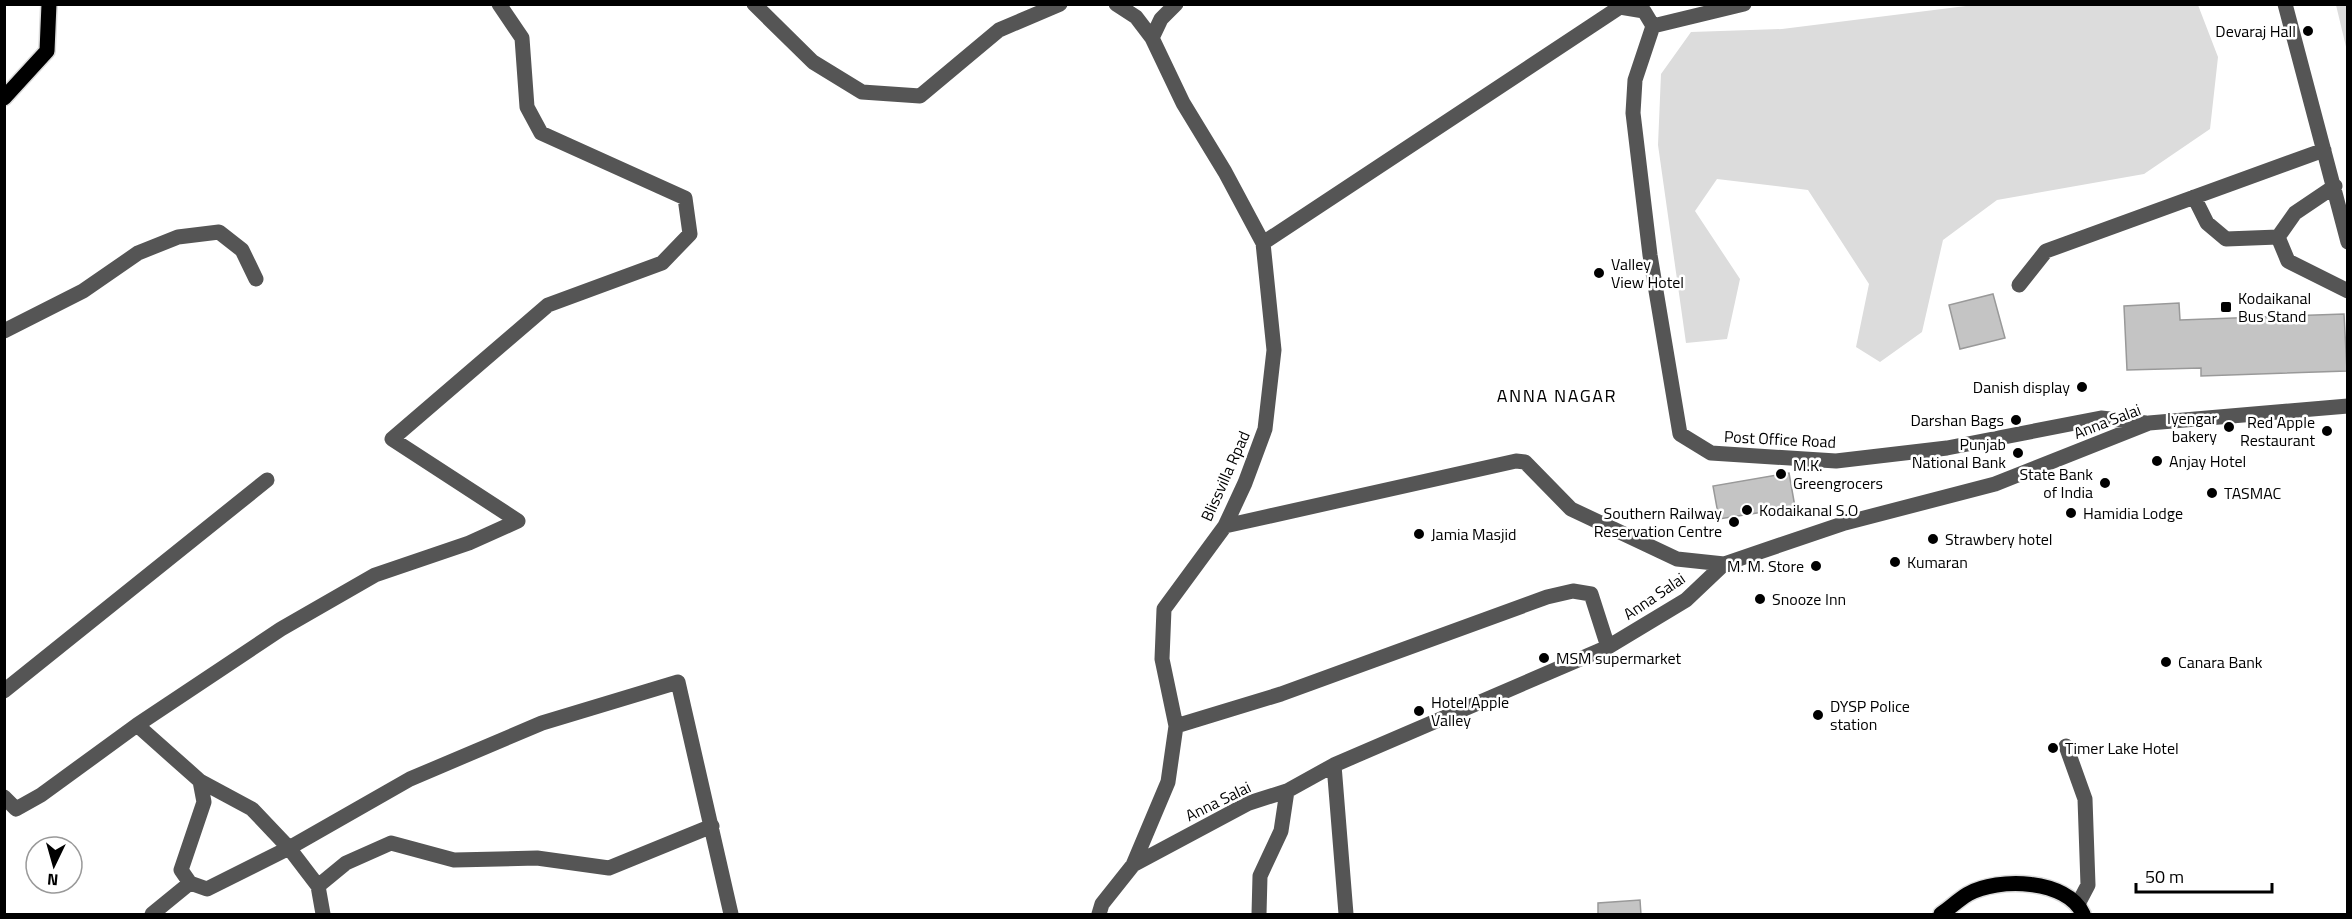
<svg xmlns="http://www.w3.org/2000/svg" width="2352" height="919" font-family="'Titillium Web',sans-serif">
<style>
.green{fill:#dcdcdc}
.building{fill:#c4c4c4;stroke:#999;stroke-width:1.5}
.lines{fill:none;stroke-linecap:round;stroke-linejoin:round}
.major-casing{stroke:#dbdbdb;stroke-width:18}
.minor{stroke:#555;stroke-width:15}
.major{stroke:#000;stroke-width:15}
.poi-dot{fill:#000;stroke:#fff;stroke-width:2}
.labels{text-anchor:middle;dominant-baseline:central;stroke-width:5;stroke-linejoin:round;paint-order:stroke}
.poi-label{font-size:16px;fill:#000;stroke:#fff;text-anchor:start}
.street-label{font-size:16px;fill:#000;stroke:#fff}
.neighbourhood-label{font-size:18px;letter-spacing:1.5px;fill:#000;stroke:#fff}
</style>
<rect width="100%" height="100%" fill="#fff"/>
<path class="green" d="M1982,4L2198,5L2218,57L2210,129L2144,174L1997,200L1943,240L1922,332L1880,362L1856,347L1869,284L1808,190L1717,179L1695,211L1740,279L1727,339L1686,343L1658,145L1661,74L1691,32L1782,29Z
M2336,5H2347V51Z"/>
<path class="building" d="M1993,294L2005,338L1960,349L1949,305Z
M2179,303L2180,320L2344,314L2347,371L2201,376V368L2127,370L2124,306Z
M1789,473L1795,507L1719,519L1713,486Z
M1640,900L1641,915H1598V903Z"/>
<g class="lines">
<g class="major-casing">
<path id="major" d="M4,98L47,51L49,4
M1941,914C1950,908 1958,900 1968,894C1998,877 2067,879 2083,914"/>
</g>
<path class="minor" d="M754,4L813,62L862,92L920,96L999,30L1060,4
M1116,4L1136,17L1152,38
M2285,4L2348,242
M1653,26L1635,80L1633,113L1650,255L1680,434L1711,453L1836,461L1947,448L2101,418L2146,423
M1653,26L1744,4
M2335,186L2295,213L2278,237L2288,261L2348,291
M2194,197L2207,223L2226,239L2278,237
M1263,243L1620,7L1644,11L1653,26
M2019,285L2046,251L2324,150
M4,331L83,291L138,253L178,237L219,232L242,250L256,279
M1225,526L1516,461L1525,462L1571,509L1677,559L1724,564
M4,691L267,480
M137,725L281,629L375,575L469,543L518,521L392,439L548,305L662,263L690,234L685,198L541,133L527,107L522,38L499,4
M1176,726L1281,694L1547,597L1573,591L1591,594L1608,647
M2066,746L2085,799L2088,885L2078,904
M1334,765L1346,914
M200,781L252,809L289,848L410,779L542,723L678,682L731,914
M4,797L16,809L41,795L137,725L200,781L204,802L181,870L190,883L207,889L289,848L318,886L323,914
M1133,865L1168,782L1176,726L1162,659L1164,609L1225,526L1245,483L1265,429L1274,350L1263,243L1225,172L1183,103L1152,38L1161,19L1176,4
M318,886L346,863L391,843L454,860L537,858L609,868L712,826
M152,914L190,883
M1099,914L1102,904L1133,865L1249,803L1287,791L1334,765L1608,647L1686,600L1724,564L1845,523L1995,484L2149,423L2348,406
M1259,914L1260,876L1281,831L1287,791"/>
<use href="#major" class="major"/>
</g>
<g class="poi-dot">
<circle cx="2308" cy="31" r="6"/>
<circle cx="1599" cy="273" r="6"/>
<rect x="2220" y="301" width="12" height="12" rx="3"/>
<circle cx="2082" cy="387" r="6"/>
<circle cx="2016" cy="420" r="6"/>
<circle cx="2229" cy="427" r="6"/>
<circle cx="2327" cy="431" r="6"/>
<circle cx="2018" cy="453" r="6"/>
<circle cx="2157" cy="461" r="6"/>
<circle cx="1781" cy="474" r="6"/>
<circle cx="2105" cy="483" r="6"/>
<circle cx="2212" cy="493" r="6"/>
<circle cx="1747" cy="510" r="6"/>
<circle cx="2071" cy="513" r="6"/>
<circle cx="1734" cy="522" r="6"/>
<circle cx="1419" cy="534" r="6"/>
<circle cx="1933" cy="539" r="6"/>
<circle cx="1895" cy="562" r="6"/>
<circle cx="1816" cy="566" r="6"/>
<circle cx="1760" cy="599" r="6"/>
<circle cx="1544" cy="658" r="6"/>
<circle cx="2166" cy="662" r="6"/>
<circle cx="1419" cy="711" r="6"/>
<circle cx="1818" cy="715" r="6"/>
<circle cx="2053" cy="748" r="6"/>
</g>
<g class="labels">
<g class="poi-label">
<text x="2296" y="31" text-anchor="end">Devaraj Hall</text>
<text x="1611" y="264">Valley<tspan x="1611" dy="18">View Hotel</tspan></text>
<text x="2238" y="298">Kodaikanal<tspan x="2238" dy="18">Bus Stand</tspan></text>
<text x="2070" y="387" text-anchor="end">Danish display</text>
<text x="2217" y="418" text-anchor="end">Iyengar<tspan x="2217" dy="18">bakery</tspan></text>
<text x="2004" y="420" text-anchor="end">Darshan Bags</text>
<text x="2315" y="422" text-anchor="end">Red Apple<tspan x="2315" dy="18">Restaurant</tspan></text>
<text x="2006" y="444" text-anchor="end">Punjab<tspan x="2006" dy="18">National Bank</tspan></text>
<text x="2169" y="461">Anjay Hotel</text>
<text x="1793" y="465">M.K.<tspan x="1793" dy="18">Greengrocers</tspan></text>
<text x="2093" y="474" text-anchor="end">State Bank<tspan x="2093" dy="18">of India</tspan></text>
<text x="2224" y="493">TASMAC</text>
<text x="1759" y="510">Kodaikanal S.O</text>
<text x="1722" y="513" text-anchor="end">Southern Railway<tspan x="1722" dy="18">Reservation Centre</tspan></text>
<text x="2083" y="513">Hamidia Lodge</text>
<text x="1431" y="534">Jamia Masjid</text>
<text x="1945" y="539">Strawbery hotel</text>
<text x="1907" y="562">Kumaran</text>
<text x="1804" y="566" text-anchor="end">M. M. Store</text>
<text x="1772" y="599">Snooze Inn</text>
<text x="1556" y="658">MSM supermarket</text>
<text x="2178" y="662">Canara Bank</text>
<text x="1431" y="702">Hotel Apple<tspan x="1431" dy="18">Valley</tspan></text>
<text x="1830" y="706">DYSP Police<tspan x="1830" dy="18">station</tspan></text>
<text x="2065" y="748">Timer Lake Hotel</text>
</g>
<g class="street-label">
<text transform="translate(2107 421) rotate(-21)">Anna Salai</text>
<text transform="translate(1780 439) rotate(3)">Post Office Road</text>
<text transform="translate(1225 476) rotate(-66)">Blissvilla Rpad</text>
<text transform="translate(1654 596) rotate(-34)">Anna Salai</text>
<text transform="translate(1218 801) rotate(-26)">Anna Salai</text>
</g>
<g class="neighbourhood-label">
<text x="1557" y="395">ANNA NAGAR</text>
</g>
</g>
<rect width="2352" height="919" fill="none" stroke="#000000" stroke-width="12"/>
<g transform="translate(54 865) rotate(185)"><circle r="28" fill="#ffffff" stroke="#999999" stroke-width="1.5"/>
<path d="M0-4.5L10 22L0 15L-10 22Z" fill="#000000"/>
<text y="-9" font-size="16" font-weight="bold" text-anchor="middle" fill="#000000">N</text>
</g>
<path d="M2136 883v9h136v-9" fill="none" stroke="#000000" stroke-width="3"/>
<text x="2145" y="883" font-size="18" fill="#000000" stroke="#ffffff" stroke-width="4.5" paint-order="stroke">50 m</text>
</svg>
